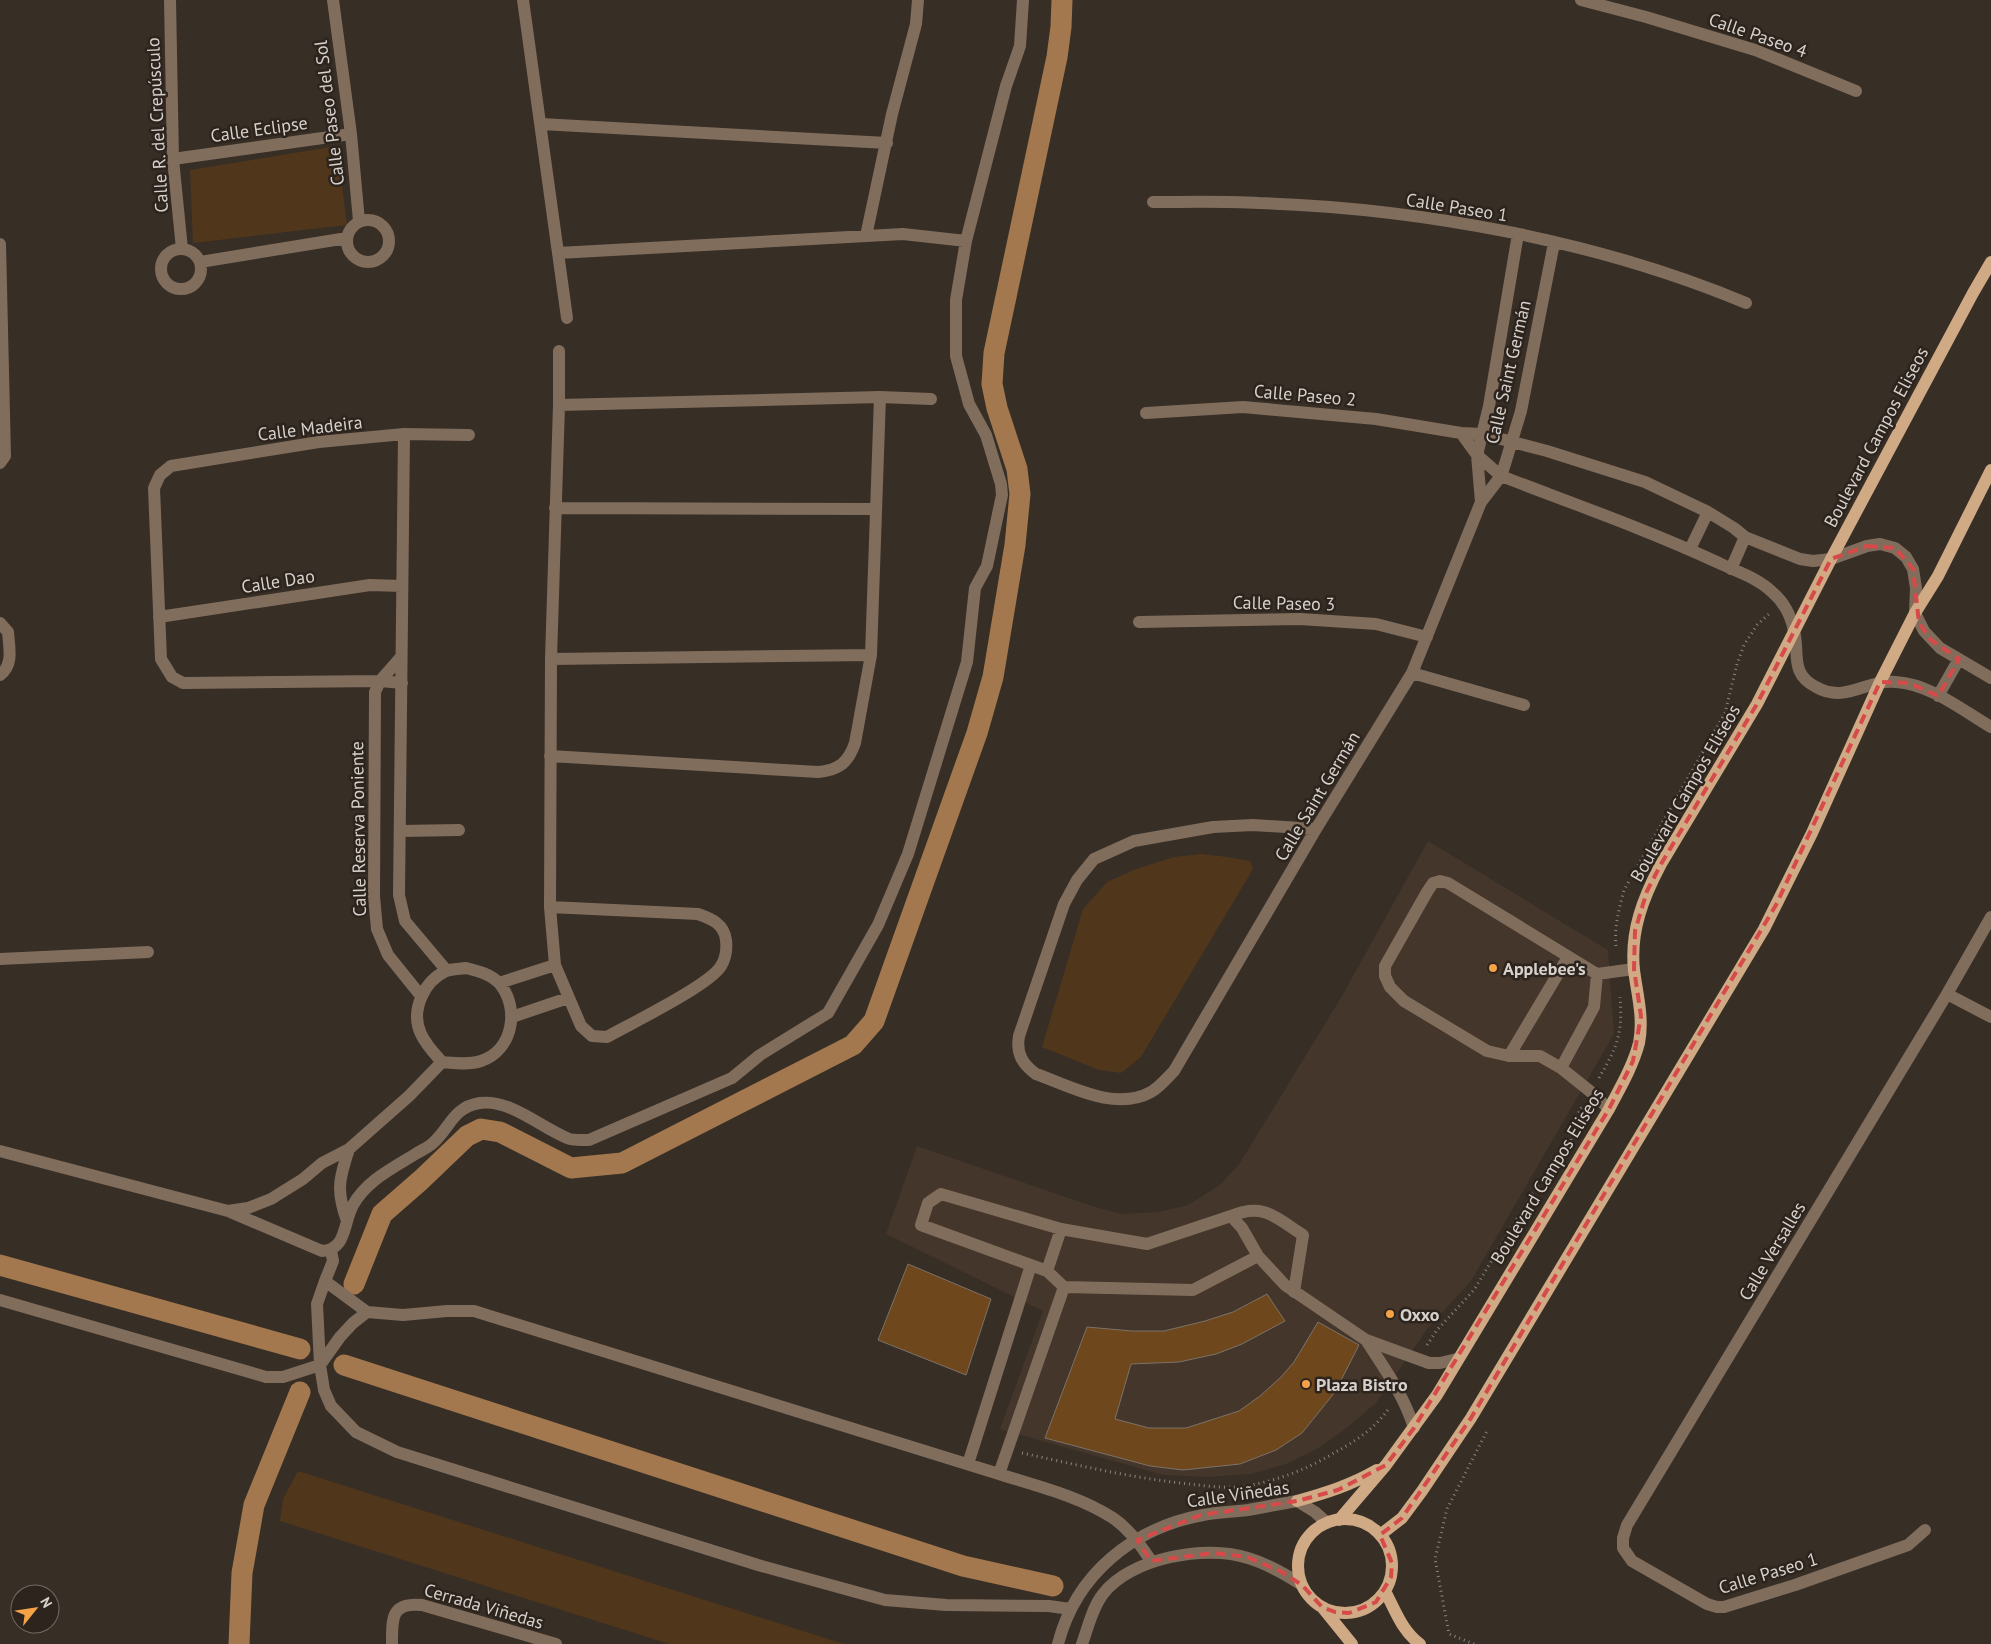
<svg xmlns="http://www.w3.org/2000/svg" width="1991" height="1644" font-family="'PT Sans',sans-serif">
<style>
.built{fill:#44362a}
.green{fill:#50361b}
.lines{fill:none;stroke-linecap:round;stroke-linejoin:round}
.canal{stroke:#a3784e;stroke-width:21}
.building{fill:#6f471c;stroke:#7c7269}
.path{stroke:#8c857f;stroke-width:3;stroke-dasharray:1 4;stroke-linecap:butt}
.minor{stroke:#806d5c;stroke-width:12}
.major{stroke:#d0a985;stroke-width:12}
.marked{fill:none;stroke:#d64a49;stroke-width:4;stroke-dasharray:10 6;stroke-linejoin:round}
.poi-dot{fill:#f6a247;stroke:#2d241d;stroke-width:2}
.labels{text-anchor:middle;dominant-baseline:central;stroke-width:5;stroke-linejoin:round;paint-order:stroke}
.street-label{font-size:18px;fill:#d6d1cc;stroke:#2d241d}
.poi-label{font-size:18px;font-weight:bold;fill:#d6d1cc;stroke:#2d241d;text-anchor:start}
</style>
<rect width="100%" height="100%" fill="#372e26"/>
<path class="built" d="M1428,841L1608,950L1614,1034L1471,1281L1428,1328L1376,1403L1344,1430L1317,1449L1286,1464L1251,1474L1207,1477L1163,1475L1000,1429L1043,1311L886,1234L917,1146L1092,1206L1121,1214L1159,1212L1188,1205L1220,1185L1240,1163L1342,996Z"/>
<path class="green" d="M337,146L347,225L193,243L190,170Z
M1201,854L1228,857L1250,861L1253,869L1141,1057L1121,1073L1099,1070L1042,1047L1083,909L1107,882L1136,869L1174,857Z
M298,1471L844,1644H669L280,1521L283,1499Z"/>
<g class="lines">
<path class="canal" d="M0,1265L300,1349
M354,1284L382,1214L421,1180L467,1136L481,1129L500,1132L571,1168L622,1163L853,1045L874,1021L977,733L993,677L1015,545L1020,494L1017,469L997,408L992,384L994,353L1057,57L1061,27L1062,0
M344,1365L963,1566L1053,1586
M239,1644L242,1573L254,1505L300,1392"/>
</g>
<path class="building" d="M908,1264L991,1299L966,1375L878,1340Z
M1267,1294L1285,1321L1242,1344L1216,1354L1179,1362L1131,1364L1115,1419L1149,1428H1186L1239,1411L1260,1396L1281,1377L1294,1362L1318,1322L1359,1345L1335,1392L1302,1433L1276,1450L1240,1464L1183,1470L1150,1466L1045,1438L1087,1327L1132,1331H1164L1205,1321L1233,1312Z"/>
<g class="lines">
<path class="path" d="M1616,946C1614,927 1619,909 1624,890L1725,713L1737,664L1744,645L1757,625L1770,613
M1599,1078C1617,1047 1623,1034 1620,997
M1571,1140L1569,1130L1583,1105
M1427,1345L1437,1330L1474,1290L1553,1159L1562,1153
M1022,1453C1077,1465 1132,1478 1189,1484C1207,1486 1228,1489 1246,1486C1276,1481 1308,1469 1334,1453C1354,1442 1376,1428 1389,1408
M1474,1644L1449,1634L1435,1559L1447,1509L1488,1429"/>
<path class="minor" d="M170,0L173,159L182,249
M333,0L351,134L359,221
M523,0L567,318
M1581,0L1646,17L1755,50L1856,91
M541,124L887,143
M173,159L351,134
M1153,202C1188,202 1224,201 1259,203C1420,208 1598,241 1746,303
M347 241a21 21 0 1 1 42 0a21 21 0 1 1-42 0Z
M866,236L892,114L916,24L918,0
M0,244L5,456L0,463
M161 269a20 20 0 1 1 40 0a20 20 0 1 1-40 0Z
M558,253L903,234L966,241
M200,262L347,238
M559,405L880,397L931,399
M1146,413L1243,407L1376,419L1461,433L1482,434L1547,451L1645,482L1708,512L1734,528L1745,537L1800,559L1813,561L1831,559L1867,546L1880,544L1895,548L1906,557L1913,569L1916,588L1915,613L1924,631L1940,648L1991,678
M1461,433L1477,455L1501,476C1574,504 1648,530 1719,563C1737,572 1758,578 1772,592C1784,602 1791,616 1794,631C1800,653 1789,673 1816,687C1846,704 1866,679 1896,682C1930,684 1962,710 1991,727
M404,434L399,895L405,921L447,971
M1481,502L1477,455L1489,406L1518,234
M555,508L876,509
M1690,549L1708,512
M1731,569L1745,537
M159,617L370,585L402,586
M1139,622L1300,619L1376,624L1427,637
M0,623L8,632C9,647 14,665 0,675
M401,657L380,681L375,692L374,896L377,929L388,955L421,996
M551,659L871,655
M1412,673L1524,705
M402,683L380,681L183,683L172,677L161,659L154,488L160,475L171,466L319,442L404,434L469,435
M1938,696L1959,659
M550,756L818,772C839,770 848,763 855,743L871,655L880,397
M1316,829L1253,825L1213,827L1134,841L1094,859L1077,880L1064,904L1019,1036C1016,1053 1022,1064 1036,1074C1070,1086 1115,1112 1151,1092C1160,1087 1167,1078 1174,1071L1316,829L1412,673L1481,502L1501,476L1505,464L1521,411L1554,243
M400,831L459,830
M550,907L698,914C712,919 724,924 726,940C727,949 726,958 721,966C710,985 630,1024 607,1037L592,1036L581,1026L555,965L550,907L551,659L559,405V351
M0,959L148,952
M466,968C478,971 491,974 500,984C520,1009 513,1050 481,1061C469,1065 455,1063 442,1062C434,1053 426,1045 421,1034C410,1011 424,981 446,971C452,969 460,969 466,968Z
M499,983L555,965
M1947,994L1991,1017
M512,1017L568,998
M1509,1056L1568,957
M1561,1068L1594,1007L1597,974
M1609,1109L1591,1092L1561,1068L1540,1056H1509L1487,1051L1404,1001L1390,987L1385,976V966L1427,892L1433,883L1440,881L1448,883L1597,974L1634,969
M0,1151L228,1211L322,1251C347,1250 343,1223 353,1205C367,1180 393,1168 417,1153C422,1150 429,1147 433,1143C450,1128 453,1107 480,1103C510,1099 540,1127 567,1138C573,1141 582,1140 589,1140L732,1078L760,1055L828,1013L878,925L908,854L967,662L975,588L987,566L1002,495L1001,484L986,435L969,404L956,356V300L966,241L1006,86L1020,46L1023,0
M228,1211L248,1208L271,1199L303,1179L322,1163L349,1149L409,1096L442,1062
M1231,1216C1264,1202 1276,1218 1303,1235L1294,1292
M347,1221C336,1191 339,1179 349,1149
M1061,1229L1047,1271L1064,1287L1193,1290L1258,1256L1285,1285L1366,1340L1429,1363H1440L1457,1359
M331,1250L333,1261L325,1281L367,1312L403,1315L447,1311H474L999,1474C1037,1486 1079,1496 1113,1518C1129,1529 1141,1545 1151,1561
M1047,1271L921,1225L928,1203L941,1194L1061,1229L1147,1244L1231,1216L1242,1228L1258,1256
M325,1281L317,1304L320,1365L324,1390L331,1406L356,1432L397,1452L758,1565L885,1600L946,1605L1049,1606L1070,1609
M0,1300L266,1377H283L320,1365L340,1337L353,1323L367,1312
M1366,1340C1384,1368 1404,1395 1414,1428
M968,1464L1031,1265
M999,1474L1064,1287
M1925,1530L1908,1545L1795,1585L1724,1607H1717L1707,1604L1632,1561L1623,1548V1538L1627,1525L1947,994L1991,917
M392,1644C392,1618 391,1602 422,1605L556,1644
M1058,1644C1076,1574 1133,1528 1203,1515C1218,1512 1233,1512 1248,1510C1265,1507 1281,1504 1297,1501L1315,1512L1327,1523
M1082,1644C1088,1628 1092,1608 1103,1594C1130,1558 1206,1544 1248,1558C1268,1564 1285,1574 1302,1585"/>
<path class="major" d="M1297,1501C1326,1493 1351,1485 1377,1470
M1298 1566a47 47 0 1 1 94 0a47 47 0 1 1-94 0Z
M1339,1520L1386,1465L1437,1395L1609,1109C1620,1088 1633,1066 1639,1043C1644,1018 1637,994 1634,970C1630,931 1643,898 1661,864L1757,704L1831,559L1973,293L1991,262
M1380,1535L1402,1518L1422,1491L1471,1418L1764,929L1812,833L1880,682L1915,613L1938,576L1991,470
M1385,1591C1395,1610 1402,1631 1420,1644
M1322,1607L1352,1644"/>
</g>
<path class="marked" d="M1867,546L1895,548L1913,569L1919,623L1931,640L1959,659L1938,696L1909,683L1880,682L1776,905L1471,1418L1402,1518L1380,1535L1392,1563L1391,1577L1376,1602L1349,1613L1335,1612L1322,1607L1302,1585L1280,1571L1247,1557L1214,1553L1151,1561L1137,1540L1201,1515L1297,1501L1338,1490L1386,1465L1414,1428L1609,1109L1633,1061L1641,1016L1634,969L1635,931L1647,891L1661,864L1757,704L1831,559Z"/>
<g class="poi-dot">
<circle cx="1493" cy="968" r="5"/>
<circle cx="1390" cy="1314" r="5"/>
<circle cx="1306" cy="1384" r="5"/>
</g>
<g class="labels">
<g class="street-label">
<text transform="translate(1758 35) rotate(19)">Calle Paseo 4</text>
<text transform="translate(329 113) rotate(-97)">Calle Paseo del Sol</text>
<text transform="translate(157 125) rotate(-93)">Calle R. del Crepúsculo</text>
<text transform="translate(259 129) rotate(-8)">Calle Eclipse</text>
<text transform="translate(1457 207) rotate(9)">Calle Paseo 1</text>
<text transform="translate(1508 372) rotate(-77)">Calle Saint Germán</text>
<text transform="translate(1305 395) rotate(5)">Calle Paseo 2</text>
<text transform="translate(310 428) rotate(-7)">Calle Madeira</text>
<text transform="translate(1876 437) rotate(-62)">Boulevard Campos Eliseos</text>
<text transform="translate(278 581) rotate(-9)">Calle Dao</text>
<text transform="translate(1284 603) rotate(1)">Calle Paseo 3</text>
<text transform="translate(1685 793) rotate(-60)">Boulevard Campos Eliseos</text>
<text transform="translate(1317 796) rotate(-59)">Calle Saint Germán</text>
<text transform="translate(358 829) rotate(-91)">Calle Reserva Poniente</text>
<text transform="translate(1547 1176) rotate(-59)">Boulevard Campos Eliseos</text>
<text transform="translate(1772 1251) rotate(-59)">Calle Versalles</text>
<text transform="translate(1238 1494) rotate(-8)">Calle Viñedas</text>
<text transform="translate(1768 1573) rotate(-17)">Calle Paseo 1</text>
<text transform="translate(484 1606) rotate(16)">Cerrada Viñedas</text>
</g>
<g class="poi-label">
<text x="1503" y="968">Applebee's</text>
<text x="1400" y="1314">Oxxo</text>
<text x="1316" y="1384">Plaza Bistro</text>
</g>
</g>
<g transform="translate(35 1609) rotate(60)"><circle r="24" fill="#2d241d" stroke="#716963"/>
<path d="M0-4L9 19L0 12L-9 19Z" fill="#f6a247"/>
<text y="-8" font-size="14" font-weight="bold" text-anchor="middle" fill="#d6d1cc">N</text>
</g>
</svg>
